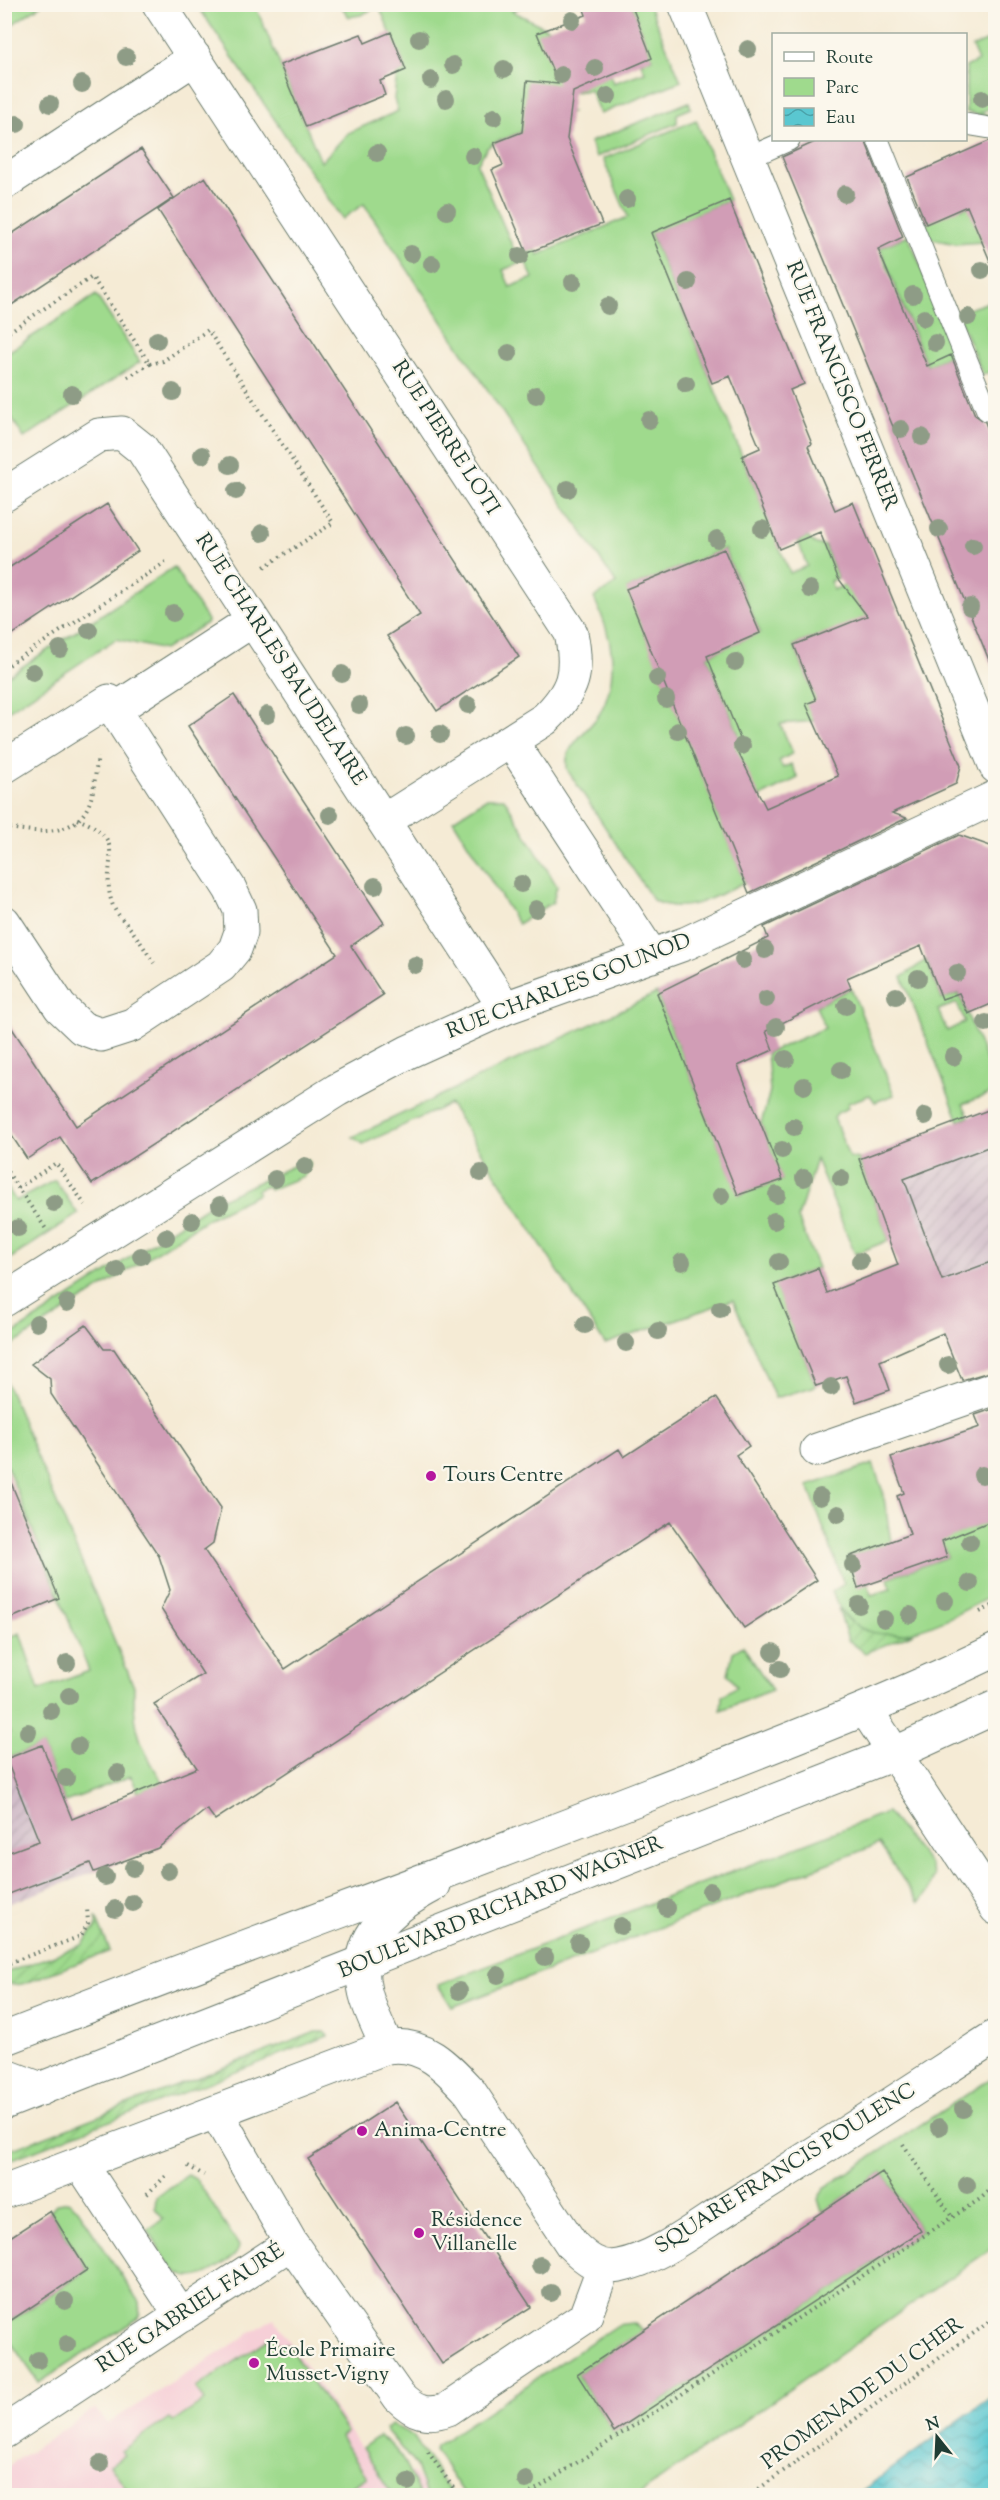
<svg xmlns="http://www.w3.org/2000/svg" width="1000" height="2500" font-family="'Sorts Mill Goudy',serif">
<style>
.built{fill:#f6cfd7}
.industrial{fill:url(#industrial-furrows)}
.green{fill:#9fda8d;stroke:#5f8c60;stroke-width:1.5;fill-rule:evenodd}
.garden{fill:url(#garden-furrows);stroke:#5f8c60;stroke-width:1.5}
.water{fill:url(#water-waves);stroke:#3c8282;stroke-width:1.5}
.building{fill:#d19db6}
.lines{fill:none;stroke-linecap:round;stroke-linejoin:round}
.lane-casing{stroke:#6a7a6c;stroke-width:23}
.street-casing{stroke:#6a7a6c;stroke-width:35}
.primary-casing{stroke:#6a7a6c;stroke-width:35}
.path{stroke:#6a7a6c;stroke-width:4;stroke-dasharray:1.5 4.5;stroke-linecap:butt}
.lane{stroke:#fff;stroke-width:21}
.street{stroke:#fff;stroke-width:33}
.primary{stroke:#fff;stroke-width:33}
.tree{fill:#8e9c86}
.poi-dot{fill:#b5179e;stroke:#fbf7ec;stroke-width:2}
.labels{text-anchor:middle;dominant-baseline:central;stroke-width:4.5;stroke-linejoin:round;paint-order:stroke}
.street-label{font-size:21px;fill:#1f3d34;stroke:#fbf7ec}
.poi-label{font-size:21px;fill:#1f3d34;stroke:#fbf7ec;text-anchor:start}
</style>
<defs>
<pattern id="industrial-furrows" width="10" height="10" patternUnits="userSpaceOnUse" patternTransform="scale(1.5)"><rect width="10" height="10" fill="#d1bdc9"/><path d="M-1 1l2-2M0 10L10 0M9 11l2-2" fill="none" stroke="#b3a3ad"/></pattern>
<pattern id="garden-furrows" width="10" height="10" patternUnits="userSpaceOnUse" patternTransform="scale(1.5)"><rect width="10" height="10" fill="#9fda8d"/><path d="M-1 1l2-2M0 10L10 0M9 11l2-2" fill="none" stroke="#88bc7a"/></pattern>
<pattern id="water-waves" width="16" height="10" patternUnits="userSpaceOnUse" patternTransform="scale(1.5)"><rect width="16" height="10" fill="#5ac7d0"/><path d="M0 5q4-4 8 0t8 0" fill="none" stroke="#4aa3aa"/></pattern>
</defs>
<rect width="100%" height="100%" fill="#fbf7ec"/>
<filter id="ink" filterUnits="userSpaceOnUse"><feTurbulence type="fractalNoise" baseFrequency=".0167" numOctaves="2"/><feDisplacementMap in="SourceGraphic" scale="12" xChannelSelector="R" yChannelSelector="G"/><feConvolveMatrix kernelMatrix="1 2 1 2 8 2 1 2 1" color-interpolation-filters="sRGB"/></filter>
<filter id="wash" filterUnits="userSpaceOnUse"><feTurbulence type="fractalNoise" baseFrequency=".008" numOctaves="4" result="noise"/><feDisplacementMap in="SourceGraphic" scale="24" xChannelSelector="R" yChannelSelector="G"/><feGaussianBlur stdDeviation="1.35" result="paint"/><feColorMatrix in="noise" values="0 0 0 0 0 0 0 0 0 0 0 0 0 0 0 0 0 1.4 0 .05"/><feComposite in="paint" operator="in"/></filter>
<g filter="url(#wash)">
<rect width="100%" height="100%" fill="#f5ebd5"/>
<path class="built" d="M274,2318L386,2485L413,2471L428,2495L5,2496V2468L96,2408L107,2424Z"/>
<path class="industrial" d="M995,1107V1333L909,1293L859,1159Z
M42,1745L94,1872L5,1905V1759Z"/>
<path class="green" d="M5,4H41V5L5,29Z
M197,5H255L321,162L348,133L398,111L394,99L397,73L406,70L379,6L361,15L349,17L340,5H525L512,11L548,29L599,46L613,83L645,72L641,63L652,58L631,5H649L681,81L600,114L590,90L573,92L525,106L571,112L494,143L487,148L477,164L516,254L535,248L538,255L628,217L603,159L696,120L729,200L651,234L790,573L807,566L798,541L807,537L816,544L825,546L838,578L830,581L833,590L852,582L896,607L794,645L823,716L813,721L780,724L793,753L779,761L783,768L791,764L798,778L760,797L711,753L741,740L707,656L760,632L724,549L627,589L745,882C715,896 686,917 653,900L568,771C560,747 589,732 600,713C621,674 612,635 594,598L616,583L364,204L342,219ZM525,261L533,278L510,287L503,270Z
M991,39L995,49V106L979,113L995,116V136C989,121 982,114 966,112V67L978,61L972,47Z
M689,102L691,108L677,114V123L596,157L590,142Z
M995,194V241L956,244L927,238L917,214L956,197L961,209Z
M908,235L956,353L927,366L880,248Z
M995,294V324L988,327L995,344V369L983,375L957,313L986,303Z
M96,295L140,362L24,438L5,407V354Z
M174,567L208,622L164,650L116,639L5,713V678Z
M487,798H504L557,886L553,902L518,924L453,820Z
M926,960L942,999L959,993L949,970L995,1082V1092L963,1104L969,1117L959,1121L902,977ZM957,1003L965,1022L947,1031L938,1010Z
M851,988L894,1095L875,1102L870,1095L848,1103V1108L837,1113L834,1118L849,1157L859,1159L889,1240L855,1254L816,1159L798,1218L818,1268L775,1285L816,1386L775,1398L733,1300L605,1344L450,1104L363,1144L353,1137L657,993L739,1195L782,1180L761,1124L770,1091L767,1053L825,1028L816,1006Z
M308,1159L310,1166L304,1176L269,1190L267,1186L257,1190L258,1194L207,1219L5,1350V1339L211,1204Z
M55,1180L78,1214L5,1262V1184L16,1201Z
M4,1377L134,1687C132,1738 146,1754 171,1797L144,1807L131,1776L65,1802L42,1746L5,1759V1736L10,1734L5,1724V1639L20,1633L39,1690L89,1671L5,1461Z
M873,1464L883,1492L891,1542L848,1557L868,1584L871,1595L891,1589L888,1578L947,1557L941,1540L995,1519V1594C943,1621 863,1672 832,1592L844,1584L808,1486Z
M743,1646L772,1690L721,1710L722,1696L737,1686L728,1674L733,1652Z
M887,1812L930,1865L934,1876L928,1892L919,1903L879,1844L452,2007L438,1985Z
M995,2076V2246L638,2495H465L435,2450L436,2446L617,2325L632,2323L644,2330L577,2374L614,2432L921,2231L882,2172L822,2212L818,2199L824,2188Z
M188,2175L197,2180L239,2246C238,2256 228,2260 220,2266C178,2295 168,2262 148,2230L163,2219L155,2208L156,2197Z
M68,2201L78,2209L139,2302L140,2315L137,2319L39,2383L5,2334V2325L87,2270L50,2211L57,2203Z
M273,2336L281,2348L287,2344L347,2432L340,2437L367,2477L339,2495H271L266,2488L254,2495H131L110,2465L124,2455L121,2451L169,2418L173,2422L204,2401L196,2388Z
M392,2424L413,2436L452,2495H426L416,2466L385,2429Z
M379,2436C402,2449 409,2473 420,2495H383L390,2491L362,2448Z"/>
<path class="garden" d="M838,1608C860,1636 879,1636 914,1633L865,1653L848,1640Z
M96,1917L110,1951L22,1984L13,1985L5,1982V1973L82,1945L96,1927Z
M316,2032H324L328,2036L5,2162V2152Z"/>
<path class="water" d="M995,2394V2495H856Z"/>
<g id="blocks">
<path class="building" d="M582,4H631L652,58L573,92L567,139L602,224L527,253L492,170L503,165L494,143L522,132L527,81L558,84L537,33L586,15Z
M391,32L406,70L380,81L385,95L306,127L280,65L361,34L365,43Z
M819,140H865L903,237L878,249L927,366L951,355L975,415L985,422L996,450V677L782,157Z
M989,141H996L995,273L967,206L926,224L907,177Z
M141,149L174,198L4,310V239Z
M205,177L519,657L437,711L387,636L420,615L158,210Z
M729,200L804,384L790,390L812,444L808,446L835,510L853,502L961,766L956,784L892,813L907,818L749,893L626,589L724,549L760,633L707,656L741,741L734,744L766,808L838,776L806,704L816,700L794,645L867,616L838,578L820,532L779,549L742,456L760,448L730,376L712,383L651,233Z
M107,504L138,551L4,640V571Z
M234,695L384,923L351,946L383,995L92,1184L60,1137L27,1159L4,1124V1016L76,1126L337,954L188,726Z
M959,835L996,848V1002L968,1014L959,993L942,999L921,946L847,978L851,988L766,1031L773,1050L738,1066L783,1180L738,1195L657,993L768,938L764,927Z
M996,1107V1144L904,1179L942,1280L996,1260V1370L962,1380L943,1333L880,1361L890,1390L856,1402L846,1376L816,1386L774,1285L818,1268L827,1293L898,1265L859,1159Z
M86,1325L104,1349H114L221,1508L213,1543L204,1550L285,1669L619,1449L624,1457L716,1397L749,1446L736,1455L817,1580L744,1628L670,1522L215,1820L207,1809L158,1848L94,1872L90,1863L4,1896V1854L39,1841L6,1759L42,1745L72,1819L197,1768L154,1704L203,1674L161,1609L170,1590L159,1556L51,1394L50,1379L31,1364Z
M996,1408V1519L942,1541L947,1557L858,1588L848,1557L910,1534L897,1496L904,1493L891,1457L980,1427L975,1415Z
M4,1466L59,1598L4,1621Z
M395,2102L531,2307L442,2364L308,2159Z
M882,2172L921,2231L614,2432L577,2374Z
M50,2211L87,2270L4,2325V2241Z"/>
</g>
</g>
<g filter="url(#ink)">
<use href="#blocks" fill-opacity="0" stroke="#6a7a6c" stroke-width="1.5"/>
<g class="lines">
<g class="lane-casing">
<path id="lane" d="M966,124L996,129
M878,140L987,410
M748,158L789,140"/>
</g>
<g class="street-casing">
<path id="street" d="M159,4L571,633C579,672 574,691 545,719L385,820
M685,4L996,767
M4,183L195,58
M4,495L99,435L122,433L142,449L505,1008
M114,710L253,620
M511,741L652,956
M4,767L109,701L230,889L240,910L241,932L235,949L221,966L132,1025L101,1035L82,1028L60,1007L4,922
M4,1300L337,1090L408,1052L505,1008L687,943L996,797
M817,1450L996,1388
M866,1710L996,1908
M387,2047C380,2029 369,2010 365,1991C352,1937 392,1907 434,1885
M4,2075L41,2089
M216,2112L291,2243
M81,2164L181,2316
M4,2192L387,2047C423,2041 447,2067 470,2092L572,2245C585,2258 599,2270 619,2266C659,2258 697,2227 731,2206C820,2151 908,2093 996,2036
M4,2432L291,2243L399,2397C414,2412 427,2417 448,2409L585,2317L604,2266"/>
</g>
<g class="primary-casing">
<path id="primary" d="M4,2039C221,1954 439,1876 655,1792C770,1747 885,1704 996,1650
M4,2103L896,1753L996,1707"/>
</g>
<path class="path" d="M4,335L92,277L150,364L128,377
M150,364L163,361L208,330L333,523L264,567
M4,668L169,560
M77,819C132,839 99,865 112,903C116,915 126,922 133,932C141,942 147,953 154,963
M4,827C33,832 75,839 89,804C95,790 95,772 98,757
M4,1167L46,1229
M18,1188L56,1163L85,1205
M980,1612L996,1604
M4,1965L81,1936L88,1923L87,1908
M903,2144L952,2217
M188,2166L204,2175
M147,2194L167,2175
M428,2452L459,2496
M526,2496L980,2199L996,2185
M749,2496L996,2317"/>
<use href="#lane" class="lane"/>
<use href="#street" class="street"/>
<use href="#primary" class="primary"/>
</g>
<g class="tree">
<circle cx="572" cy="20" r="9"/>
<circle cx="419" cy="39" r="9"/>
<circle cx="748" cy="49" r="9"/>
<circle cx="126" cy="57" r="9"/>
<circle cx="453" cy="65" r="9"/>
<circle cx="595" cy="68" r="9"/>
<circle cx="504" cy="69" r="9"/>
<circle cx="561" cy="75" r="9"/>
<circle cx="431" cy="80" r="9"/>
<circle cx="82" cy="84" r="9"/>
<circle cx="608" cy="96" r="9"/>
<circle cx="446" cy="99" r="9"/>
<circle cx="982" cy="99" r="9"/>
<circle cx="50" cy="104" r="9"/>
<circle cx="494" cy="117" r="9"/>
<circle cx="17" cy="124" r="9"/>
<circle cx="377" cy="153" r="9"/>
<circle cx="473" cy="156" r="9"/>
<circle cx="845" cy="194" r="9"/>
<circle cx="627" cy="199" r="9"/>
<circle cx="447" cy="211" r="9"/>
<circle cx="411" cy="254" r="9"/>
<circle cx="520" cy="256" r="9"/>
<circle cx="432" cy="264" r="9"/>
<circle cx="982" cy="270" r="9"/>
<circle cx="573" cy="282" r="9"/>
<circle cx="688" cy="282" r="9"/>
<circle cx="913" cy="295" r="9"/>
<circle cx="608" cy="306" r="9"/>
<circle cx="968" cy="317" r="9"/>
<circle cx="924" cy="318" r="9"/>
<circle cx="157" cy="340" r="9"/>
<circle cx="935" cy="343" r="9"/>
<circle cx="509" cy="353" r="9"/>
<circle cx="686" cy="384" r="9"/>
<circle cx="173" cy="392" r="9"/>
<circle cx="72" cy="394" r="9"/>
<circle cx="536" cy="395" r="9"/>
<circle cx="649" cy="420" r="9"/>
<circle cx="901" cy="429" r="9"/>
<circle cx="922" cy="437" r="9"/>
<circle cx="202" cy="455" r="9"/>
<circle cx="230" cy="465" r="9"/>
<circle cx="568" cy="489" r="9"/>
<circle cx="236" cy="491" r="9"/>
<circle cx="762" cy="529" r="9"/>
<circle cx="939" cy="529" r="9"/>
<circle cx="262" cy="533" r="9"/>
<circle cx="717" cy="539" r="9"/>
<circle cx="973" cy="546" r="9"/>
<circle cx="810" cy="589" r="9"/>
<circle cx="970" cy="607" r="9"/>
<circle cx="173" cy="613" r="9"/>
<circle cx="89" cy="630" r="9"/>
<circle cx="60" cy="649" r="9"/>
<circle cx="735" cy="662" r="9"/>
<circle cx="33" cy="672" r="9"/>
<circle cx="342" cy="674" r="9"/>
<circle cx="657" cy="678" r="9"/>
<circle cx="666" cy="699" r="9"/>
<circle cx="359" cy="705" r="9"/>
<circle cx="468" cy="705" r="9"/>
<circle cx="267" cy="715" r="9"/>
<circle cx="678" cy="731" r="9"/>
<circle cx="440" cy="734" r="9"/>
<circle cx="406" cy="736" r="9"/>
<circle cx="742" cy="746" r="9"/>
<circle cx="330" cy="815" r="9"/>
<circle cx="521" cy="884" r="9"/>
<circle cx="375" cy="886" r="9"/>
<circle cx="536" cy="909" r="9"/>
<circle cx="765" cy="950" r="9"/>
<circle cx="743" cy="960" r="9"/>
<circle cx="415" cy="965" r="9"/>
<circle cx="957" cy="973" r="9"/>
<circle cx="918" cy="978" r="9"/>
<circle cx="896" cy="996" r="9"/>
<circle cx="766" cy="999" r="9"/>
<circle cx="846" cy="1006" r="9"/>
<circle cx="986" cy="1023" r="9"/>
<circle cx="776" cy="1027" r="9"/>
<circle cx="953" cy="1057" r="9"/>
<circle cx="786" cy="1059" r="9"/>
<circle cx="841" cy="1070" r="9"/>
<circle cx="804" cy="1086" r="9"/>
<circle cx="925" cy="1116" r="9"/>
<circle cx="794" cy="1127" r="9"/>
<circle cx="782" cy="1150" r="9"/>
<circle cx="305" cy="1166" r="9"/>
<circle cx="481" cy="1173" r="9"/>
<circle cx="804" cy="1178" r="9"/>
<circle cx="841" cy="1178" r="9"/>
<circle cx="275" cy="1179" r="9"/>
<circle cx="777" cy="1195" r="9"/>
<circle cx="721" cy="1196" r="9"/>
<circle cx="54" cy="1203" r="9"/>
<circle cx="220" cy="1205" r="9"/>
<circle cx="192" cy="1221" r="9"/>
<circle cx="774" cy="1221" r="9"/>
<circle cx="18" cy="1228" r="9"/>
<circle cx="166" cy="1237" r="9"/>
<circle cx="141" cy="1256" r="9"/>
<circle cx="860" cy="1261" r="9"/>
<circle cx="682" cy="1262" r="9"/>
<circle cx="779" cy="1262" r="9"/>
<circle cx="117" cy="1270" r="9"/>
<circle cx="67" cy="1303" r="9"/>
<circle cx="720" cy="1309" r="9"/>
<circle cx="37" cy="1323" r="9"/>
<circle cx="585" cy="1325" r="9"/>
<circle cx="658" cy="1331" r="9"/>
<circle cx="626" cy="1343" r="9"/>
<circle cx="948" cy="1365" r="9"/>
<circle cx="831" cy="1387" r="9"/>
<circle cx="982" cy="1475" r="9"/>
<circle cx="820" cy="1497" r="9"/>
<circle cx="838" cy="1514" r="9"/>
<circle cx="970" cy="1542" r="9"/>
<circle cx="853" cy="1565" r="9"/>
<circle cx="970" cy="1583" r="9"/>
<circle cx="945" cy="1601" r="9"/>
<circle cx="859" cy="1605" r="9"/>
<circle cx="910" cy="1615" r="9"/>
<circle cx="884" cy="1619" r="9"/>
<circle cx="773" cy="1652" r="9"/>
<circle cx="67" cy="1663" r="9"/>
<circle cx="780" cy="1669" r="9"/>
<circle cx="69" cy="1696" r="9"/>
<circle cx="51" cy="1711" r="9"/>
<circle cx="28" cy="1732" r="9"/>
<circle cx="78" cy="1746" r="9"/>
<circle cx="118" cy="1773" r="9"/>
<circle cx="66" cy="1778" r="9"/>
<circle cx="133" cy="1868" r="9"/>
<circle cx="168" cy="1871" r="9"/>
<circle cx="105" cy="1877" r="9"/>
<circle cx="710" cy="1891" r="9"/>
<circle cx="133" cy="1903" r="9"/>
<circle cx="667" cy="1908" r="9"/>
<circle cx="115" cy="1909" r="9"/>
<circle cx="621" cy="1926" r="9"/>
<circle cx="579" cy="1943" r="9"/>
<circle cx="545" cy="1957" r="9"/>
<circle cx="498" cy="1975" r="9"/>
<circle cx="459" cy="1991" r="9"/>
<circle cx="963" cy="2109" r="9"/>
<circle cx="939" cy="2127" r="9"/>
<circle cx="967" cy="2185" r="9"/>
<circle cx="540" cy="2265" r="9"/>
<circle cx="551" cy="2293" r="9"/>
<circle cx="65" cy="2301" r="9"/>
<circle cx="67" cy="2344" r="9"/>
<circle cx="38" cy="2360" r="9"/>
<circle cx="100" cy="2464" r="9"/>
<circle cx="526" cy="2480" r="9"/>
<circle cx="408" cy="2482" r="9"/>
</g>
</g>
<g class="poi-dot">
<circle cx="431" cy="1476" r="6"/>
<circle cx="362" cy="2131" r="6"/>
<circle cx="419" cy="2233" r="6"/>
<circle cx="254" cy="2363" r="6"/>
</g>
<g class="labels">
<g class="street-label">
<text transform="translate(841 386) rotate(68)">RUE FRANCISCO FERRER</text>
<text transform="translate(445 438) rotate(57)">RUE PIERRE LOTI</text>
<text transform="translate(280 660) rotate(57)">RUE CHARLES BAUDELAIRE</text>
<text transform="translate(569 987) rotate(-21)">RUE CHARLES GOUNOD</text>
<text transform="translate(501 1908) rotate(-22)">BOULEVARD RICHARD WAGNER</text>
<text transform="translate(786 2169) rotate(-32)">SQUARE FRANCIS POULENC</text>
<text transform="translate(191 2309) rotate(-33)">RUE GABRIEL FAURÉ</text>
<text transform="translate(863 2394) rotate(-36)">PROMENADE DU CHER</text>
</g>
<g class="poi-label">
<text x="443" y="1476">Tours Centre</text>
<text x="374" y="2131">Anima-Centre</text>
<text x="431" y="2221">Résidence<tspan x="431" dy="24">Villanelle</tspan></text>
<text x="266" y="2351">École Primaire<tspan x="266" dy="24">Musset-Vigny</tspan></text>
</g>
</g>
<rect width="1000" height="2500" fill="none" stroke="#fbf7ec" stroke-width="24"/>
<rect x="772" y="33" width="195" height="108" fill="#fbf7ec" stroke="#a3ada2" stroke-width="1.5"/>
<rect x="784" y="52" width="30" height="9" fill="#ffffff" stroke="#a3ada2" stroke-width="1.5"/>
<text x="826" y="63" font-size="18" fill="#1f3d34">Route</text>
<rect x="784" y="78" width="30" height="18" fill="#9fda8d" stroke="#a3ada2" stroke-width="1.5"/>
<text x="826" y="93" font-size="18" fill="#1f3d34">Parc</text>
<rect x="784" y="108" width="30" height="18" fill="url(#water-waves)" stroke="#a3ada2" stroke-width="1.5"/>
<text x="826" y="123" font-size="18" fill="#1f3d34">Eau</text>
<g transform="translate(937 2437) rotate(342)" stroke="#fbf7ec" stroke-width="4.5" paint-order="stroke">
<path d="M0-4.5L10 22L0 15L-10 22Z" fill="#1f3d34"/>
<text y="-9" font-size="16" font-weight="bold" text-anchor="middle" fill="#1f3d34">N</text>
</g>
</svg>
